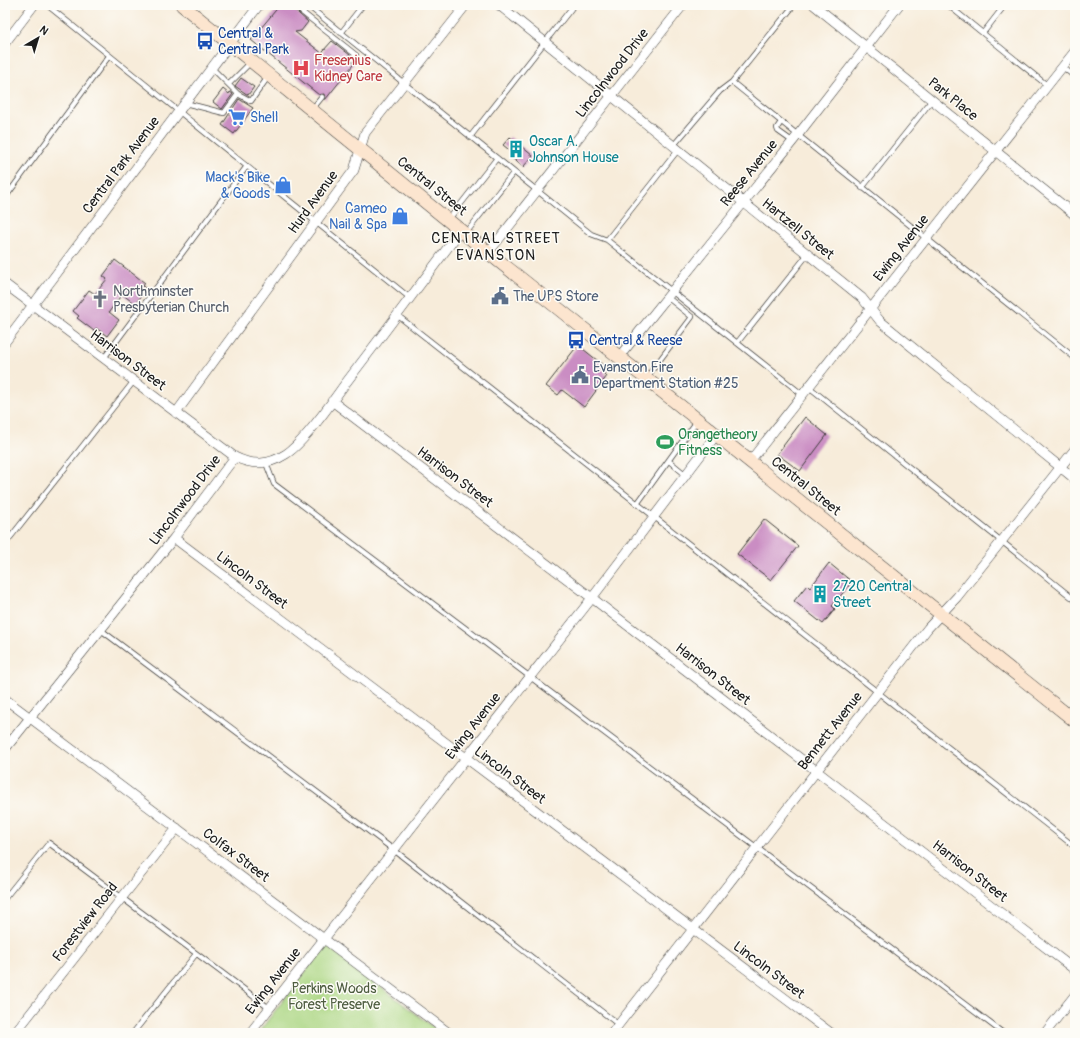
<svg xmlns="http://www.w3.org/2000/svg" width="1080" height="1038" font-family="Pangolin,sans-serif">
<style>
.green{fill:#abd682;stroke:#64794f}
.building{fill:#ca8dc3}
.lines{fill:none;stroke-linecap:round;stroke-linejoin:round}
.lane-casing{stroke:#3d3b38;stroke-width:6}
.street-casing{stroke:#3d3b38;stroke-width:10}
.secondary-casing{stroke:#3d3b38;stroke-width:14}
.lane{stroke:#fff;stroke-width:4.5}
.street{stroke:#fff;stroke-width:9}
.secondary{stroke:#fce5cf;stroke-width:13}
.labels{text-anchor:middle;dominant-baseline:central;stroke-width:3;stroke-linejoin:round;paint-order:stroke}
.transit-label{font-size:14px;fill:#164399;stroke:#fdfcf7;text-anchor:start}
.health-label{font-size:14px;fill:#be3a42;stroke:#fdfcf7;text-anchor:start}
.street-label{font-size:14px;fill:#1c1c1c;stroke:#fdfcf7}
.shop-label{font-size:14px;fill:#366cbe;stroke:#fdfcf7;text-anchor:end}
.culture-label{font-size:14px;fill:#0d838f;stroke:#fdfcf7;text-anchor:start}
.worship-label{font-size:14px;fill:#5b616d;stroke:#fdfcf7;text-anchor:start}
.service-label{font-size:14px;fill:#4e5e75;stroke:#fdfcf7;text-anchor:start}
.leisure-label{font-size:14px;fill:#27864d;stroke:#fdfcf7;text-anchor:start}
.park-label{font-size:14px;fill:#4e5d40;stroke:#fdfcf7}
.neighbourhood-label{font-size:15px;letter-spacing:1px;fill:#1c1c1c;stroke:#fdfcf7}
</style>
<rect width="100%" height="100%" fill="#fdfcf7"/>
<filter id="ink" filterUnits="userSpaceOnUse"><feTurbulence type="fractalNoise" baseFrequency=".025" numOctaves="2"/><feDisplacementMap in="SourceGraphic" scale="8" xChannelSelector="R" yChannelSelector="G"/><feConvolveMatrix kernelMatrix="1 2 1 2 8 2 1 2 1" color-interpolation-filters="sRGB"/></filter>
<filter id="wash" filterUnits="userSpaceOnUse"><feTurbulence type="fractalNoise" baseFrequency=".012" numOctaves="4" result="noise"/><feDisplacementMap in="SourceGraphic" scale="16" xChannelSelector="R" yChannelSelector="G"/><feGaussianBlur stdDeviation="0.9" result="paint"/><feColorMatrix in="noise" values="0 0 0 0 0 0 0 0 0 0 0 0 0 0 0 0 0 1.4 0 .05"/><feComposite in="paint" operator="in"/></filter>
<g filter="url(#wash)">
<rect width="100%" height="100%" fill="#f7ecda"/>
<path class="green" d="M326,945L441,1033H258Z"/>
<g id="blocks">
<path class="building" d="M280,5H289L308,22L301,31L295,32L323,54V51L332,41L350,55L348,58L350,62L353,63L357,60L325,100L324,94L319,95L251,40Z
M241,78L254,87L248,95L235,86Z
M223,89L229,94L230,92L233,94L222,109L213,102Z
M239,99L253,108L234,134L222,125Z
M510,137L533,156L523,167L510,156L513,153L503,145Z
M115,260L145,283L143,286L147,289L135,304L122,294L109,312L119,320L107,336L96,328L94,331L77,318L79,316L73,311L89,290L95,294L107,279L103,276Z
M578,345L608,369L604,374L607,376L584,407L562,390L558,395L546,386Z
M805,417L827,435L800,471L777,454Z
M764,519L798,546L771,580L737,554Z
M829,563L852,582L832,606L835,609L823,624L794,601L807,585L810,588Z"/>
</g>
</g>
<g filter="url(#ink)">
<use href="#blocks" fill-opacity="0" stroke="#3d3b38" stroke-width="1"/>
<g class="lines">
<g class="lane-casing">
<path id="lane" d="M47,5L410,298
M293,5L356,55L352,59
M307,5L591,234L607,240L803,395
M948,5L1048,86
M341,33L363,5
M983,33L1005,5
M1063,67L1075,77
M732,82L1075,358
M229,84L250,63
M238,94L251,101L268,77
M185,103L224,113L238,94L211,67
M313,108L322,97
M781,122L777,128L778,131L792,141
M470,137L574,5
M673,146L720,91L732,82L794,5
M862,188L932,100
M5,198L109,56
M449,219L497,158
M466,233L514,172
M607,240L678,150
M397,315L1075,847
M737,343L808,254
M104,358L247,166
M647,377L692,317L667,297
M809,387L1075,600
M669,461L686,475
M266,463L274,484L1003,1033
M637,504L697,421
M5,544L134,381
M101,630L394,850L619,1025
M5,898L49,843L269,1008
M133,1033L196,954"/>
</g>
<g class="street-casing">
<path id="street" d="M499,5L862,298L880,321L1075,479
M814,5L1075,215
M5,43L34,5
M488,253L683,5
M5,284L235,457C253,466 269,465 286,454C304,443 332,402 345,384C384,333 422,282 461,230
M5,342L259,5
M619,357L797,136L899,5
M332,401L592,598L1075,970
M176,413L354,170L365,133L466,5
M750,461L1075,51
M174,538L831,1033
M5,699L449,1033
M5,749L174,538L235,457
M15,1033L177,828
M250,1033L592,598L716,435
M612,1033L928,628L957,597L1075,449
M1045,1033L1075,995"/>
</g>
<g class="secondary-casing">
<path id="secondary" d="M182,5L465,234L1075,721"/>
</g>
<use href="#lane" class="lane"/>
<use href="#street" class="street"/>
<use href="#secondary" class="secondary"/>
</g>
</g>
<defs>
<g id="bus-bare" transform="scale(1.38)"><path d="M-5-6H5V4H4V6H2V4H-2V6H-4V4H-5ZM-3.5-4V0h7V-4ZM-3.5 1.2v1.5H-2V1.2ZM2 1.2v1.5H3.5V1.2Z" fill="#1a4fb4" stroke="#fdfcf7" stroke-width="2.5" paint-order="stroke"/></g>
<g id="hospital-bare" transform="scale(1.38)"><path d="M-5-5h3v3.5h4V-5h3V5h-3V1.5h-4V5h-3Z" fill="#e0444e" stroke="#fdfcf7" stroke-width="2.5" paint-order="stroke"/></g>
<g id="supermarket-bare" transform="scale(1.38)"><path d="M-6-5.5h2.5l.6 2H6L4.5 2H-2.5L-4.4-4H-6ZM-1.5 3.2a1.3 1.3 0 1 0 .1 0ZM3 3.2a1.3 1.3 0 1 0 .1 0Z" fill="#3f7fe0" stroke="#fdfcf7" stroke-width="2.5" paint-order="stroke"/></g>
<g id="building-bare" transform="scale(1.38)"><path d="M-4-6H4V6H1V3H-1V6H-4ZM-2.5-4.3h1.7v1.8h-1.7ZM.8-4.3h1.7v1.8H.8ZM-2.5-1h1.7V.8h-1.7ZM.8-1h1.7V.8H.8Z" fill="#0f9aa8" stroke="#fdfcf7" stroke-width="2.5" paint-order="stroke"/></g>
<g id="shop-bare" transform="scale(1.38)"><path d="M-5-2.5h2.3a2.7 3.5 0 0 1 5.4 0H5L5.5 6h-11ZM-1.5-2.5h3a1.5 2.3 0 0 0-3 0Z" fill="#3f7fe0" stroke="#fdfcf7" stroke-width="2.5" paint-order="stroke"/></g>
<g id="civic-bare" transform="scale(1.38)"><path d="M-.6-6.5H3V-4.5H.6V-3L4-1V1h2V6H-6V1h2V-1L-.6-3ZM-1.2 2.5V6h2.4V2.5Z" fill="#5c6f8a" stroke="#fdfcf7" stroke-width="2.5" paint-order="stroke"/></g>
<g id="church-bare" transform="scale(1.38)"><path d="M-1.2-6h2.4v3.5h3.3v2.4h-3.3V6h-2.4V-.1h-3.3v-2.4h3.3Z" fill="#6b7280" stroke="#fdfcf7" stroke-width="2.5" paint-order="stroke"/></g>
<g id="stadium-bare" transform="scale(1.38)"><path d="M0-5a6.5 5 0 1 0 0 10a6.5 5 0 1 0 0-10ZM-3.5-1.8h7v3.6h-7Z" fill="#2e9e5b" stroke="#fdfcf7" stroke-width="2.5" paint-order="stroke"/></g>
</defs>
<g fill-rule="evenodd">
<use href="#bus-bare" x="205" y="41"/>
<use href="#hospital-bare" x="301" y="68"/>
<use href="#supermarket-bare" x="237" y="117"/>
<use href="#building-bare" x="516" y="149"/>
<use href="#shop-bare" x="283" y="185"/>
<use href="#shop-bare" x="400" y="216"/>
<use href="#civic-bare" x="500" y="296"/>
<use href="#church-bare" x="100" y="299"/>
<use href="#bus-bare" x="576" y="340"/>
<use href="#civic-bare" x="580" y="375"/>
<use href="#stadium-bare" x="665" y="442"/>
<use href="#building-bare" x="820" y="594"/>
</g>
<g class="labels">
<g class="transit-label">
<text x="218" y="33">Central &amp;<tspan x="218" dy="16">Central Park</tspan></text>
<text x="589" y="340">Central &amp; Reese</text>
</g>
<g class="health-label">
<text x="314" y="60">Fresenius<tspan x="314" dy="16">Kidney Care</tspan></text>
</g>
<g class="street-label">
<text transform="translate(612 73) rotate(-52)">Lincolnwood Drive</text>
<text transform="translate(953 99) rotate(39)">Park Place</text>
<text transform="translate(121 165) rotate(-53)">Central Park Avenue</text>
<text transform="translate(749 173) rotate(-51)">Reese Avenue</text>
<text transform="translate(432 186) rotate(39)">Central Street</text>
<text transform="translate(313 202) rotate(-54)">Hurd Avenue</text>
<text transform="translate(798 229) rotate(39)">Hartzell Street</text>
<text transform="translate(901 248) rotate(-52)">Ewing Avenue</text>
<text transform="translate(128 360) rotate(37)">Harrison Street</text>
<text transform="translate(455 477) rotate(37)">Harrison Street</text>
<text transform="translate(806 486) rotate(39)">Central Street</text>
<text transform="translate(185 500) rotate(-53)">Lincolnwood Drive</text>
<text transform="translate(252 580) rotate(37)">Lincoln Street</text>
<text transform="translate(713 674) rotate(38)">Harrison Street</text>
<text transform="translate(473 726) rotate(-52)">Ewing Avenue</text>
<text transform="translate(830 731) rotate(-52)">Bennett Avenue</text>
<text transform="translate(510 775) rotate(37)">Lincoln Street</text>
<text transform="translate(236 855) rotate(37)">Colfax Street</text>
<text transform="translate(970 871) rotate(38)">Harrison Street</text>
<text transform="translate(85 922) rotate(-52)">Forestview Road</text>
<text transform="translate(769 970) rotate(37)">Lincoln Street</text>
<text transform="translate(273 981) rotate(-52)">Ewing Avenue</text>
</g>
<g class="shop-label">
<text x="250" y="117" text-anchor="start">Shell</text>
<text x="270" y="177">Mack's Bike<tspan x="270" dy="16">&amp; Goods</tspan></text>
<text x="387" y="208">Cameo<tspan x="387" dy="16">Nail &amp; Spa</tspan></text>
</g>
<g class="culture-label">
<text x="529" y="141">Oscar A.<tspan x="529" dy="16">Johnson House</tspan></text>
<text x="833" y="586">2720 Central<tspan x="833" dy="16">Street</tspan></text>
</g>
<g class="worship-label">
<text x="113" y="291">Northminster<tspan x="113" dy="16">Presbyterian Church</tspan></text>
</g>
<g class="service-label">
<text x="513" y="296">The UPS Store</text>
<text x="593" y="367">Evanston Fire<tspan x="593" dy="16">Department Station #25</tspan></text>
</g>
<g class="leisure-label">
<text x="678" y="434">Orangetheory<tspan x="678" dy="16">Fitness</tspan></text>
</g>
<g class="park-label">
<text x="334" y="988">Perkins Woods<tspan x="334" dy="16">Forest Preserve</tspan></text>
</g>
<g class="neighbourhood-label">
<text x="496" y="238">CENTRAL STREET<tspan x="496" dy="17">EVANSTON</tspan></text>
</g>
</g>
<rect width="1080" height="1038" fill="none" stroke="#fdfcf7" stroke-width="20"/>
<g transform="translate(38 38) rotate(38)" stroke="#fdfcf7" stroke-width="3" paint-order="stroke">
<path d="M0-3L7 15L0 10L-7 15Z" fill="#1c1c1c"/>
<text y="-6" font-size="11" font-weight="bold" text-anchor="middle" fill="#1c1c1c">N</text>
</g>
</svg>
